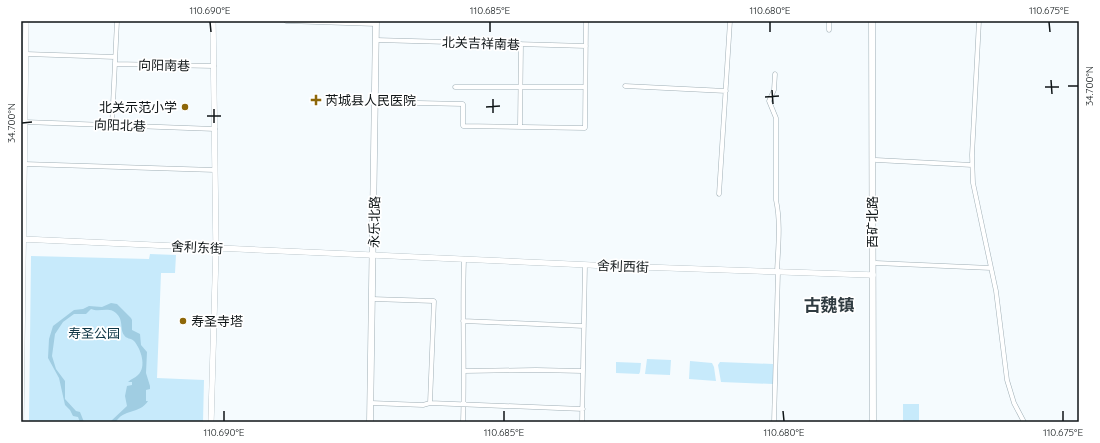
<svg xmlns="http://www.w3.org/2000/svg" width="1100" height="443" font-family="Quicksand,'Noto Sans SC',sans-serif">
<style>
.green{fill:#c7eafb}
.water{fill:#a0cde2}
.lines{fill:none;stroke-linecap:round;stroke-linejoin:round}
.minor-casing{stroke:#a0afb6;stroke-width:5}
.tertiary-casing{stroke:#a0afb6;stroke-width:6}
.secondary-casing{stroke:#a0afb6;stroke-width:7}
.minor{stroke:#fff;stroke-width:4}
.tertiary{stroke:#fff;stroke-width:5.5}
.secondary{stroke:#fff;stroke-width:6}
.ticks{fill:none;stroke:#0f1517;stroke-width:1.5}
.poi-dot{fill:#8d6709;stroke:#fff;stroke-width:1.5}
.labels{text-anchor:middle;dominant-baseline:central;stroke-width:3.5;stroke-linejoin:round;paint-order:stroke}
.street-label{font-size:13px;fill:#0f1517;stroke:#fff}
.poi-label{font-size:13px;fill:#0f1517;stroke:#fff;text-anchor:start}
.park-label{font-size:13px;fill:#0e3645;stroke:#fff}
.district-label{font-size:17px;font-weight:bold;fill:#2f3b41;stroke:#fff}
.neatline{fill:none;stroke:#0f1517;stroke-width:1.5}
.ticks-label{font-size:10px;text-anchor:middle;fill:#0f1517}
</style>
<rect width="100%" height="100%" fill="#f5fbfe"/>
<path class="green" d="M150,254L176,255L175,273H161L157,378L204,380L203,422H29L31,256L149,259Z
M647,359L671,360L670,375L645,374Z
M690,361L712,363L714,367L716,381L689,379Z
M616,362L641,363L640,372L639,374L616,373Z
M720,362L773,364V384L721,382L718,365Z
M903,404H919V422H903Z"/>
<path class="water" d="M111,303L117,304L131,318L132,320V330L140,334L141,345L147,352L146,373L150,386V389L146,390V401H148C140,414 123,409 116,422H110L127,406L125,396L127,386L132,385V382H128C131,379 135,378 138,375C147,367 141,349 134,341C131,338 126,339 124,335C119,328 125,318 113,311C106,308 98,312 91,309L86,314H74L63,322L55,334L52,356L56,369L65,381V399L76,411L80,412L84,422H80L78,417L73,416L70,410L65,405L59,378L48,358L49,339L53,326L74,310L83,309L89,306L102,307Z"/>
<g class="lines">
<g class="minor-casing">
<path id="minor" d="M286,21L376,24
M979,21L972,155L973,183L996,291L1007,380L1014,403L1024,422
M829,30V21
M376,40L586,46
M26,54L115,57
M115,64L214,66
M775,74L774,90L769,101L776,118V200C781,223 778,248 777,272
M625,86L726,91
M455,87H585
M375,102L463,104V126L585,128L586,21
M25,122L215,129
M112,125L117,21
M520,126L521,44
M876,160L972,165
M24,164L215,170
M719,194L730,21
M876,263L991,268
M372,299L434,301L430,403
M463,321L584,326
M464,371L536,370L583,371
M371,403L423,405L430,403L583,409
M463,422C465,368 462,313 464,259
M582,422L585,265
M774,422L778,272"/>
</g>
<g class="tertiary-casing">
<path id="tertiary" d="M21,239L612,266L873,275
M21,421L26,21
M211,422L216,248L213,21"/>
</g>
<g class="secondary-casing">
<path id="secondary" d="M872,21L873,422
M370,422L376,21"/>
</g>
<use href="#minor" class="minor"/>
<use href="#tertiary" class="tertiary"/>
<use href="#secondary" class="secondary"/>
</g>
<path class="ticks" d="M210,22L211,32M490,22V32M770,22V32M1049,22L1050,32M1051,80L1052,94M1068,86H1078M1045,87H1059M772,90L773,104M765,97L779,96M493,99V113M486,107L500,106M214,109V123M207,116H221M22,123L32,122M224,411V421M504,411V421M783,411L784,421M1063,411V421"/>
<g class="poi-dot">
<path d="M314 94h4v4h4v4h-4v4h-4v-4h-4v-4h4z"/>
<circle cx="185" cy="107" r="4"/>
<circle cx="183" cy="321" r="4"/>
</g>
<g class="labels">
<g class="street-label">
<text transform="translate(481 43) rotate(2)">北关吉祥南巷</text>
<text transform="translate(164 65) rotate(1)">向阳南巷</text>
<text transform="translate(120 125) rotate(2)">向阳北巷</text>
<text transform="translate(374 222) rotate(-89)">永乐北路</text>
<text transform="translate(872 222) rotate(-90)">西矿北路</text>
<text transform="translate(197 247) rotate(3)">舍利东街</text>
<text transform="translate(623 266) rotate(2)">舍利西街</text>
</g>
<g class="poi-label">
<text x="325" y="100">芮城县人民医院</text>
<text x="177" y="107" text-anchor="end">北关示范小学</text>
<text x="191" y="321">寿圣寺塔</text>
</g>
<g class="park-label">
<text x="94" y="333">寿圣公园</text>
</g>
<g class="district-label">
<text x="829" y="304">古魏镇</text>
</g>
</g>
<rect width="1100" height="443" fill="none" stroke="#ffffff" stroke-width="44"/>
<rect x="22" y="22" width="1056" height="399" class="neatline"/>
<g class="ticks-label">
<text x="210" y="14">110.690°E</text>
<text x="490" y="14">110.685°E</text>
<text x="770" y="14">110.680°E</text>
<text x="1049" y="14">110.675°E</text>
<text transform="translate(1089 86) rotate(-90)" y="4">34.700°N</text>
<text transform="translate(11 123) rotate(-90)" y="4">34.700°N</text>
<text x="224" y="436">110.690°E</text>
<text x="504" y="436">110.685°E</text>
<text x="784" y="436">110.680°E</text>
<text x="1063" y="436">110.675°E</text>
</g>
</svg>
